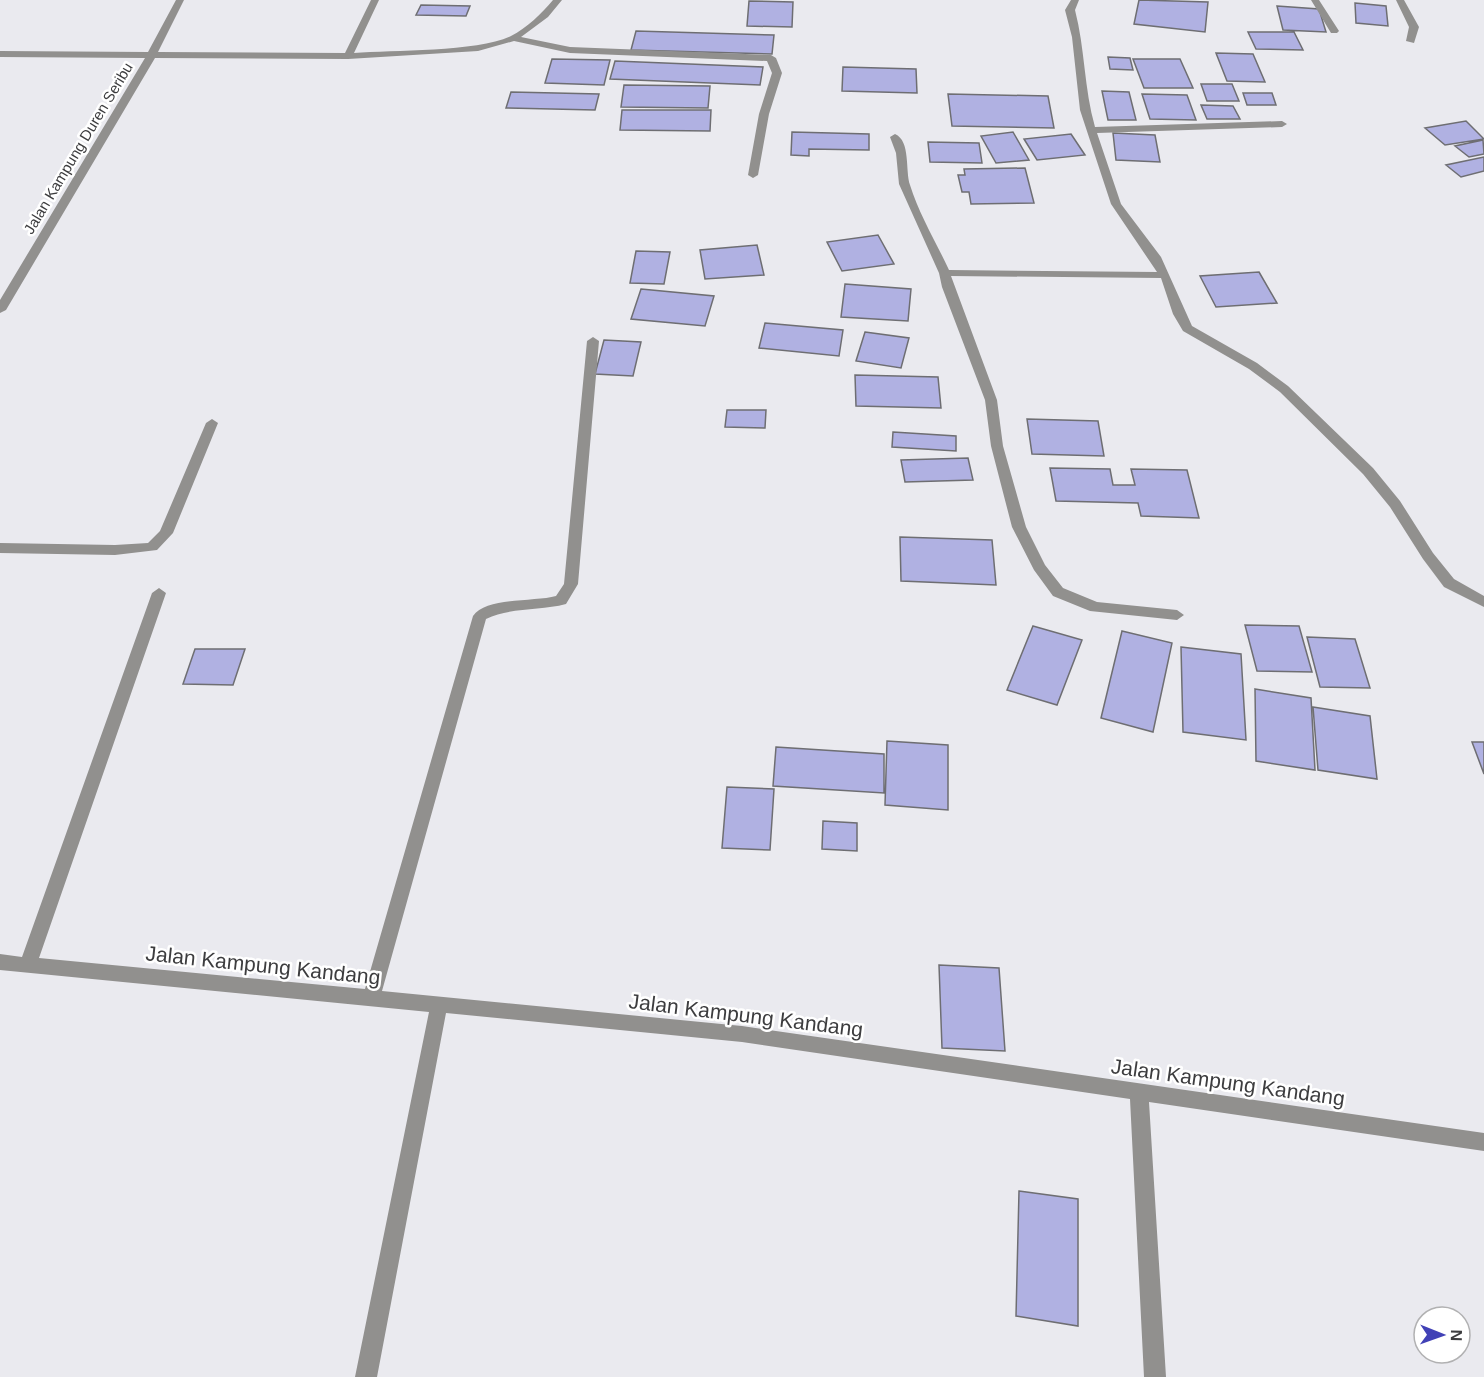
<svg xmlns="http://www.w3.org/2000/svg" width="1484" height="1377" font-family="Helvetica,sans-serif">
<style>
.building{fill:#b0b1e2;stroke:#6e6e72;stroke-width:1.5}
.lines{fill:none;stroke-linecap:round;stroke-linejoin:round}
.minor{fill:#91908e;fill-rule:evenodd}
.labels{text-anchor:middle;dominant-baseline:central;stroke-width:5;stroke-linejoin:round;paint-order:stroke}
.far-street-label{font-size:15px;fill:#3d3d3f;stroke:#fff}
.near-street-label{font-size:21px;fill:#3d3d3f;stroke:#fff}
</style>
<rect width="100%" height="100%" fill="#eaeaef"/>
<path class="building" d="M1139,0L1208,2L1205,32L1134,24Z
M749,1L793,2L792,27L747,26Z
M1355,3L1386,6L1388,26L1356,23Z
M421,5L470,6L466,16L416,15Z
M1277,6L1319,9L1326,32L1283,30Z
M636,31L774,35L772,54L631,50Z
M1248,32H1294L1303,50L1256,49Z
M1216,53L1253,54L1265,82L1227,81Z
M1108,57L1130,58L1133,70L1110,69Z
M552,59L610,60L604,85L545,83Z
M1133,59H1180L1193,88H1144Z
M615,61L763,67L760,85L610,79Z
M843,67L916,69L917,93L842,91Z
M1201,84H1232L1239,101H1207Z
M624,85L710,86L708,108L621,107Z
M1102,91L1129,92L1136,120H1108Z
M511,92L599,94L595,110L506,108Z
M1243,93H1272L1276,105H1247Z
M948,94L1048,96L1054,128L952,126Z
M1142,94L1187,95L1196,120L1150,119Z
M1201,105L1233,106L1240,119H1207Z
M622,110H711L710,131L620,130Z
M1466,121L1484,139L1445,145L1425,128Z
M792,132L869,134V150L809,149V156L791,155Z
M1013,132L1029,160L996,163L981,136Z
M1113,133L1155,135L1160,162L1116,160Z
M1071,134L1085,155L1037,160L1024,139Z
M1483,140L1484,154L1469,157L1455,146Z
M928,142L979,143L982,163L930,162Z
M1484,157V171L1461,177L1446,165Z
M1025,168L1034,203L971,204L969,192H962L958,175H965L964,169Z
M878,235L894,264L842,271L827,242Z
M757,245L764,275L705,279L700,250Z
M636,251L670,252L664,284L630,283Z
M1259,272L1277,303L1216,307L1200,276Z
M845,284L911,289L908,321L841,317Z
M641,289L714,296L705,326L631,319Z
M765,323L843,330L839,356L759,348Z
M865,332L909,338L901,368L856,361Z
M604,340L641,342L633,376L595,374Z
M855,375L938,377L941,408L856,406Z
M727,410H766L765,428L725,427Z
M1027,419L1098,421L1104,456L1032,454Z
M893,432L956,436V451L892,447Z
M968,458L973,480L905,482L901,460Z
M1050,468L1110,469L1113,485H1135L1131,469L1187,470L1199,518L1141,516L1138,503L1056,501Z
M900,537L992,540L996,585L901,581Z
M1245,625L1299,626L1312,672L1257,671Z
M1033,626L1082,640L1057,705L1007,690Z
M1122,631L1172,643L1153,732L1101,718Z
M1307,637L1355,639L1370,688L1320,687Z
M1181,647L1241,654L1246,740L1183,732Z
M195,649H245L233,685L183,684Z
M1255,689L1311,698L1315,770L1256,761Z
M1313,707L1370,716L1377,779L1318,770Z
M887,741L948,745V810L885,805Z
M1472,742H1484V774Z
M776,747L884,754V793L773,786Z
M727,787L774,789L770,850L722,848Z
M823,821L857,823V851L822,849Z
M939,965L999,968L1005,1051L942,1048Z
M1019,1191L1078,1199V1326L1016,1316Z"/>
<g class="lines">
<path class="minor" d="M176,0H184L158,52L345,53L371,0H379L354,53C393,50 478,52 511,36C527,28 542,13 553,0H562L548,17L521,37L570,47L771,55L776,58L782,73L769,114L758,175L753,178L748,175L759,114L772,73L767,61L570,53L514,41L478,51L348,59L155,58L6,310L0,313V300L145,58L0,57V51L148,52Z
M1071,0H1079L1075,10C1085,48 1084,89 1095,127L1282,121L1287,124L1282,127L1097,133L1121,204L1161,257L1192,326L1257,363L1288,386L1373,468L1400,501L1433,553L1454,579L1484,596V607L1444,587L1423,559L1390,507L1363,474L1280,392L1249,369L1183,331L1173,314L1161,278L951,276L997,400L1003,446L1026,527L1045,565L1063,588L1097,602L1177,610L1184,615L1177,620L1090,611L1053,596L1034,570L1012,527L991,446L985,400L942,287L939,273L899,184L896,153L890,137L895,134C911,141 905,171 910,185C919,214 936,242 949,270L1157,272L1111,204L1080,110L1072,37L1065,10Z
M1311,0H1319L1339,31L1337,33H1331Z
M1396,0H1404L1419,27L1414,43L1406,41L1409,27Z
M593,337L599,341L578,584L566,604C540,611 511,607 486,619L382,991L742,1026L1484,1133V1151L1149,1102L1166,1377H1144L1130,1099L742,1042L446,1013L377,1377H355L429,1012L0,970V954L22,957L152,593L159,588L166,593L39,958L365,989L473,616C486,597 535,602 556,596L564,584L587,341Z
M212,419L218,423L173,533L157,550L115,555L0,553V543L115,545L148,543L160,531L206,423Z"/>
</g>
<g class="labels">
<g class="far-street-label">
<text transform="translate(78 148) rotate(-59)">Jalan Kampung Duren Seribu</text>
</g>
<g class="near-street-label">
<text transform="translate(263 965) rotate(6)">Jalan Kampung Kandang</text>
<text transform="translate(746 1015) rotate(7)">Jalan Kampung Kandang</text>
<text transform="translate(1228 1082) rotate(8)">Jalan Kampung Kandang</text>
</g>
</g>
<g transform="translate(1442 1335) rotate(91)"><circle r="28" fill="#ffffff" stroke="#b1b1b2" stroke-width="1.5"/>
<path d="M0-4.5L10 22L0 15L-10 22Z" fill="#4141b6"/>
<text y="-9" font-size="16" font-weight="bold" text-anchor="middle" fill="#3d3d3f">N</text>
</g>
</svg>
